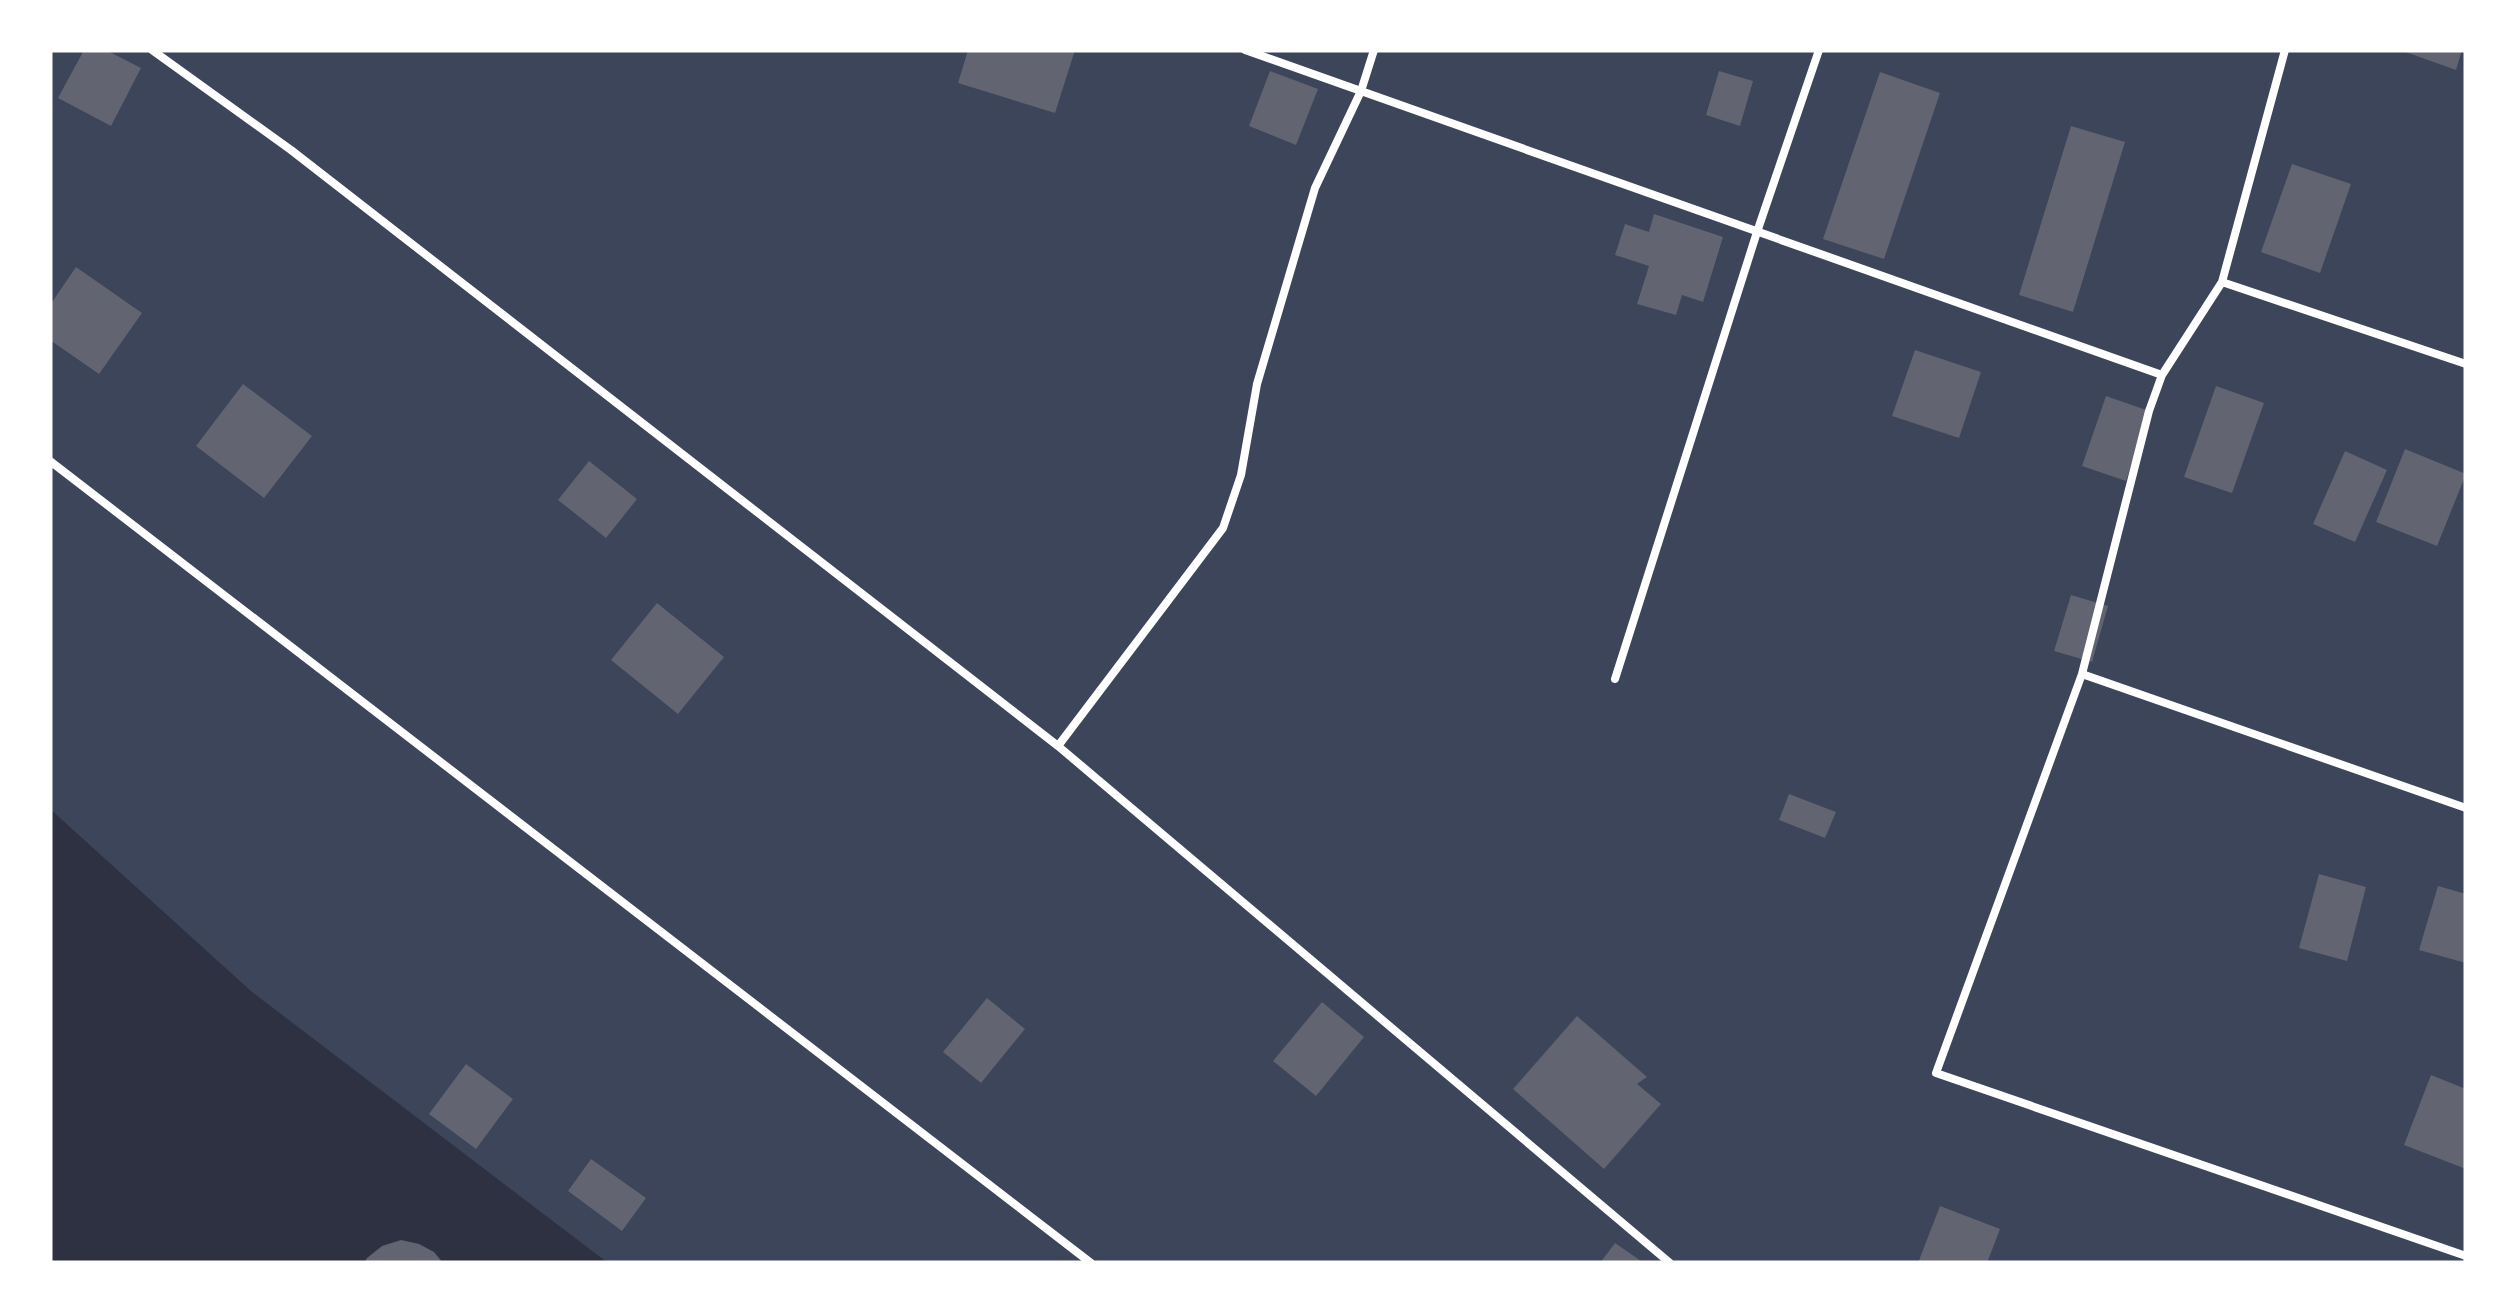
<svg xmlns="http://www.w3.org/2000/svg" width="2516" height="1313" font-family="Inter,sans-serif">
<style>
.green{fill:#3c4559}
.building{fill:#626471}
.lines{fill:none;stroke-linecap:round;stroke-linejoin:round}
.service{stroke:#fff;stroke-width:8}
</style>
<rect width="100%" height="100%" fill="#2d3142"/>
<path class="green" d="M50,50H2466V1263H608L252,992L50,809Z"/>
<path class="building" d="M84,50H106L141,68L111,126L58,98Z
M968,50H1075L1055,113L958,83Z
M2400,50H2462L2456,70Z
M1270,71L1318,89L1296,145L1249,126Z
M1719,71L1753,81L1740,126L1706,115Z
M1880,72L1940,93L1884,259L1823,239Z
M2071,126L2125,142L2073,312L2019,295Z
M2292,164L2351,184L2320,273L2261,252Z
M1654,214L1723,237L1703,302L1682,295L1676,315L1637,304L1649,266L1615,255L1625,224L1649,232Z
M76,267L142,313L99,374L50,340V305Z
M1915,350L1981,372L1959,438L1892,416Z
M243,384L312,436L264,498L196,446Z
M2216,386L2264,403L2232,493L2184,477Z
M2106,396L2149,411L2126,481L2082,466Z
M2405,449L2466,474L2437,546L2376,522Z
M2345,451L2387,470L2355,542L2313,524Z
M589,461L637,499L606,538L558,500Z
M2071,595L2108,606L2092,662L2054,651Z
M657,603L724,657L678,714L611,660Z
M1789,794L1836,812L1825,838L1779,820Z
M2319,874L2366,887L2347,961L2299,948Z
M2438,886L2466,894V963L2419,950Z
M987,998L1025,1029L981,1083L943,1052Z
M1322,1002L1364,1037L1316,1096L1273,1061Z
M1577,1016L1647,1077L1637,1084L1661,1104L1604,1169L1513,1089Z
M466,1064L513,1099L476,1149L429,1114Z
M2431,1075L2466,1089V1169L2404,1145Z
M591,1159L646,1198L622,1231L568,1191Z
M1940,1206L2000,1229L1987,1263H1918Z
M401,1240L419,1244L434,1252L443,1263H364L367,1258L382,1246Z
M1615,1243L1644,1263H1600Z"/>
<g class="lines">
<path class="service" d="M152,50L291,150L1058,746L1670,1263
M1245,50L2162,375
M2285,50L2222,282L2162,375L2149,411L2082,674L1936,1073L2466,1256
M2222,282L2466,364
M50,461L1091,1263
M2082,674L2466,808
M1615,679L1757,232L1819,50
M1058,746L1223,528L1241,475L1257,384L1315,188L1361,91L1374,50"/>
</g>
<rect width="2516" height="1313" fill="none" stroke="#ffffff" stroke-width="105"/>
</svg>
